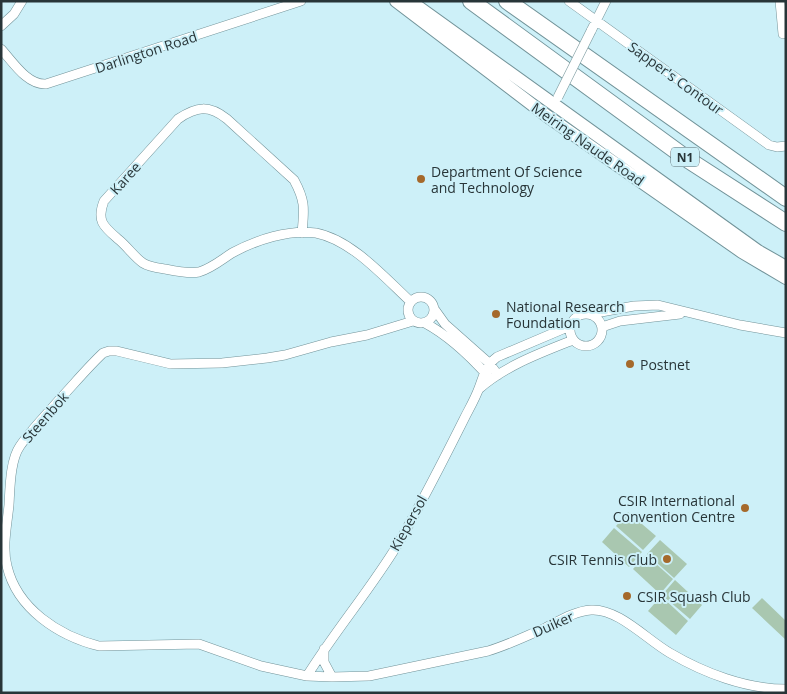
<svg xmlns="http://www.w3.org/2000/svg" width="787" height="694" font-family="'Open Sans',sans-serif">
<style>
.green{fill:#a9c7b0}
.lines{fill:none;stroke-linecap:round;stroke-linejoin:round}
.street-casing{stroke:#729399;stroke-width:10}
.secondary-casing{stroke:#729399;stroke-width:14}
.highway-casing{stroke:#729399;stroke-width:18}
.street{stroke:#fff;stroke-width:9}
.secondary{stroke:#fff;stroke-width:12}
.highway{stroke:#fff;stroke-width:16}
.street-bridge-casing{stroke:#729399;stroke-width:10;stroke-linecap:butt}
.street-bridge{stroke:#fff;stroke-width:9}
.poi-dot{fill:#a5692b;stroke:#cdf0f8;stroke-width:2}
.labels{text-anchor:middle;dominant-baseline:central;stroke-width:4;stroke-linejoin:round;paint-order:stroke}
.shield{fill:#cdf0f8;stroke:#5a6d72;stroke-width:1}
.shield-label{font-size:12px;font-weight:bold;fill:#283538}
.street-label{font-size:14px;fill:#283538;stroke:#cdf0f8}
.poi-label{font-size:14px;fill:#283538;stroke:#cdf0f8;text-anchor:start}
</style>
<rect width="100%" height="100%" fill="#cdf0f8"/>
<path class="green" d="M628,512L656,536L643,550L616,526Z
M614,528L642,552L629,567L602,542Z
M660,540L687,564L674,578L647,554Z
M646,555L673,579L660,594L633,569Z
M675,580L702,605L690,619L662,595Z
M661,596L688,621L676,635L648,611Z
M762,598L786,621V640L752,608Z"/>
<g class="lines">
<g class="street-casing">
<path id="street" d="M569,1L769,145L777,147L786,146
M780,1L783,34
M1,26L14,14L22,1
M591,31L606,1
M1,49C13,62 27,85 46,84L301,1
M302,233C304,210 306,202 294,180L227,119C209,105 197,106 178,119L104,201C96,221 104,227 118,239C127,246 134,257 143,263C149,267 158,268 165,269C175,271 189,274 199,272C212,268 221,260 232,253C256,240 289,229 316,233C352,240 385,278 411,302
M408 310a13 13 0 1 1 26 0a13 13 0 1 1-26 0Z
M435,310L445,324L489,363L498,375
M570 330a16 16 0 1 1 32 0a16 16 0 1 1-32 0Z
M590,314L634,306L658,305L740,325L786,333
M413,321L367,335L331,342L285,355L267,358L222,363L171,364L117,351H109L103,353C88,367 74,384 59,400C46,415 31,430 20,446C10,460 10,489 9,505C7,525 2,547 7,566C17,609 59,636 99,646L199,644L261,666L307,676L332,677L369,676L488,651C508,645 526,636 545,628C559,621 575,611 591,610C618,608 647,640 670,653C704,673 746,689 786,689
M425,323C449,336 469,355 487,375
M602,327L620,321L680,314
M479,389C505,366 540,353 573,340
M324,649V662L332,677
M307,676C335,631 370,590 398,544C421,504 443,461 464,419C469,409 475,399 479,388C484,375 485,366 497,357L570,326"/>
</g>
<g class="secondary-casing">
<path id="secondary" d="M396,1L547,116L742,252L786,278
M410,1L687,200L758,251L786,267"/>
</g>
<g class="highway-casing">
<path id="highway" d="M471,1L690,161L786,223
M507,1L786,198"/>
</g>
<use href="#street" class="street"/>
<use href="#secondary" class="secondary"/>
<use href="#highway" class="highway"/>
<g class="street-bridge-casing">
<path id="street-bridge" d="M558,97L591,31"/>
</g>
<use href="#street-bridge" class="street-bridge"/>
</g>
<g class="poi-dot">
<circle cx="421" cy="179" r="5"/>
<circle cx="496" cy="314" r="5"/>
<circle cx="630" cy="364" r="5"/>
<circle cx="745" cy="508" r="5"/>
<circle cx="667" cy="559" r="5"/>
<circle cx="627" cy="596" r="5"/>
</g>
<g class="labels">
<rect class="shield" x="671" y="147.5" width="28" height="19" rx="4"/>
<g class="shield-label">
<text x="685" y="157">N1</text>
</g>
<g class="street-label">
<text transform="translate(146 52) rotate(-18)">Darlington Road</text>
<text transform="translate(676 78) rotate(36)">Sapper's Contour</text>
<text transform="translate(588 144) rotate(35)">Meiring Naude Road</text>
<text transform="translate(125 178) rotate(-48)">Karee</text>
<text transform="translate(45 417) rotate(-49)">Steenbok</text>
<text transform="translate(408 523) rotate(-61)">Kiepersol</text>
<text transform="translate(553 624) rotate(-24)">Duiker</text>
</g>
<g class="poi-label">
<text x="431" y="171">Department Of Science<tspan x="431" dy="16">and Technology</tspan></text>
<text x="506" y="306">National Research<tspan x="506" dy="16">Foundation</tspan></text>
<text x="640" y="364">Postnet</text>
<text x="735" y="500" text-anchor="end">CSIR International<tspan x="735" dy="16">Convention Centre</tspan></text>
<text x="657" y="559" text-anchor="end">CSIR Tennis Club</text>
<text x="637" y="596">CSIR Squash Club</text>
</g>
</g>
<rect width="787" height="694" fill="none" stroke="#283538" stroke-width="5"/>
</svg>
